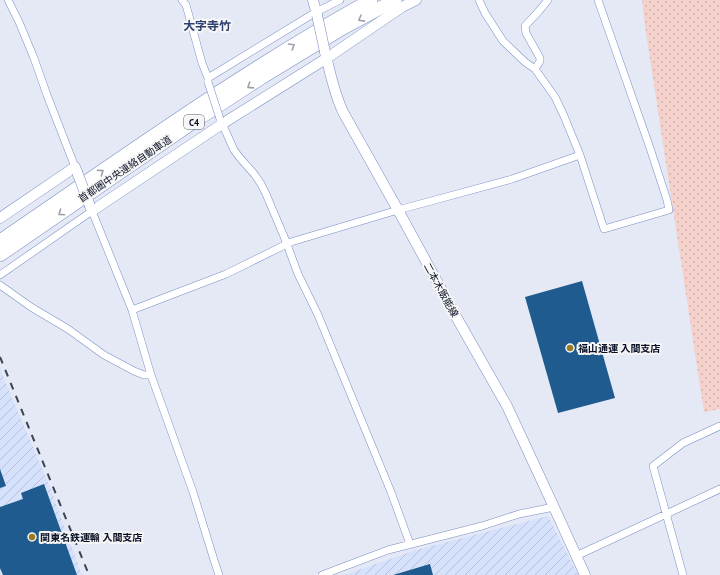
<svg xmlns="http://www.w3.org/2000/svg" width="720" height="575" font-family="'PT Sans','Noto Sans JP',sans-serif">
<style>
.industrial{fill:url(#industrial-furrows)}
.grass{fill:url(#grass-dots)}
.building{fill:#1f5b8f}
.lines{fill:none;stroke-linecap:round;stroke-linejoin:round}
.street-casing{stroke:#7a8ec6;stroke-width:8}
.secondary-casing{stroke:#7a8ec6;stroke-width:11}
.highway-casing{stroke:#7a8ec6;stroke-width:14}
.street{stroke:#fff;stroke-width:7}
.secondary{stroke:#fff;stroke-width:10}
.highway{stroke:#fff;stroke-width:13}
.rail{stroke:#3d4356;stroke-width:2;stroke-dasharray:7 7;stroke-linecap:butt}
.street-bridge-casing{stroke:#7a8ec6;stroke-width:8;stroke-linecap:butt}
.secondary-bridge-casing{stroke:#7a8ec6;stroke-width:11;stroke-linecap:butt}
.street-bridge{stroke:#fff;stroke-width:7}
.secondary-bridge{stroke:#fff;stroke-width:10}
.oneway{stroke:#9da0a8}
.poi-dot{fill:#9a7b25;stroke:#f6f6f6;stroke-width:1.5}
.labels{text-anchor:middle;dominant-baseline:central;stroke-width:4;stroke-linejoin:round;paint-order:stroke}
.shield{fill:#f6f6f6;stroke:#515664;stroke-width:1}
.shield-label{font-size:9px;font-weight:bold;fill:#0a1126}
.street-label{font-size:10px;fill:#0a1126;stroke:#f6f6f6}
.poi-label{font-size:10px;font-weight:bold;fill:#0a1126;stroke:#f6f6f6;text-anchor:start}
.quarter-label{font-size:12px;font-weight:bold;fill:#2f3f70;stroke:#f6f6f6}
</style>
<defs>
<pattern id="industrial-furrows" width="10" height="10" patternUnits="userSpaceOnUse"><rect width="10" height="10" fill="#d6e1fc"/><path d="M-1 1l2-2M0 10L10 0M9 11l2-2" fill="none" stroke="#b6c0d8"/></pattern>
<pattern id="grass-dots" width="8" height="8" patternUnits="userSpaceOnUse"><rect width="8" height="8" fill="#f5d1cb"/><path d="M2 2h.1M6 6h.1" fill="none" stroke="#d1b2ae" stroke-width="1.8" stroke-linecap="round"/></pattern>
</defs>
<rect width="100%" height="100%" fill="#e4e9f5"/>
<path class="industrial" d="M0,369L51,490L82,575H0Z
M548,516L578,575H344L416,550Z"/>
<path class="grass" d="M642,0H720V409L704,412L645,26Z"/>
<path class="building" d="M582,281L615,398L558,413L525,297Z
M0,469L6,486L0,488Z
M44,484L77,575H3L0,568V507L23,499L21,493Z
M430,564L433,575H393Z"/>
<g class="lines">
<g class="street-casing">
<path id="street" d="M8,0L19,22L34,58L47,95L75,167
M182,0L186,5L202,63L208,78V81
M479,0L485,13L503,41L525,62L535,69L555,97L564,116L580,155L604,229L669,210L667,200L650,148L598,0
M535,69L540,61V58L526,33L525,26L539,11L548,0
M208,78L316,12L340,0
M221,121L234,150L240,158L255,175L261,184L266,194L285,239L298,274L318,315L391,492L410,544
M0,275L92,211L132,310L151,375L193,492L214,560L219,575
M0,285L31,307L68,329L104,355L134,371L144,375H151
M132,310L226,274L291,242L398,210L512,179L580,155
M576,556L720,489
M322,575L388,550L482,526L519,514L554,507
M683,575L653,466L683,443L720,426"/>
</g>
<g class="secondary-casing">
<path id="secondary" d="M313,0L317,15
M325,52C330,72 334,93 343,112L398,210L458,320L507,406L547,492L585,575
M90,206L92,211L222,124L327,58L402,7L416,0
M0,218L75,167L77,172"/>
</g>
<g class="highway-casing">
<path id="highway" d="M0,241C122,158 242,71 371,0
M0,255L195,121L261,78L343,28L395,0"/>
</g>
<use href="#street" class="street"/>
<use href="#secondary" class="secondary"/>
<use href="#highway" class="highway"/>
<path class="rail" d="M0,357L89,575"/>
<g class="street-bridge-casing">
<path id="street-bridge" d="M208,82L220,119"/>
</g>
<g class="secondary-bridge-casing">
<path id="secondary-bridge" d="M317,15L325,52
M77,172L90,206"/>
</g>
<use href="#street-bridge" class="street-bridge"/>
<use href="#secondary-bridge" class="secondary-bridge"/>
</g>
<defs><path id="oneway-chevron" d="M-2-3.5L2.5 0L-2 3.5" fill="none" stroke-width="1.6" stroke-linecap="round" stroke-linejoin="round"/></defs>
<g class="oneway">
<use href="#oneway-chevron" transform="translate(361 19) rotate(151)"/>
<use href="#oneway-chevron" transform="translate(292 46) rotate(-31)"/>
<use href="#oneway-chevron" transform="translate(250 86) rotate(147)"/>
<use href="#oneway-chevron" transform="translate(101 172) rotate(-34)"/>
<use href="#oneway-chevron" transform="translate(61 213) rotate(146)"/>
</g>
<g class="poi-dot">
<circle cx="570" cy="348" r="4"/>
<circle cx="32" cy="537" r="4"/>
</g>
<g class="labels">
<rect class="shield" x="184" y="115" width="20" height="14" rx="3"/>
<g class="shield-label">
<text x="194" y="122">C4</text>
</g>
<g class="street-label">
<text transform="translate(125 169) rotate(-34)">首都圏中央連絡自動車道</text>
<text transform="translate(441 290) rotate(61)">二本木飯能線</text>
</g>
<g class="poi-label">
<text x="578" y="348">福山通運 入間支店</text>
<text x="40" y="537">関東名鉄運輸 入間支店</text>
</g>
<g class="quarter-label">
<text x="207" y="25">大字寺竹</text>
</g>
</g>
</svg>
